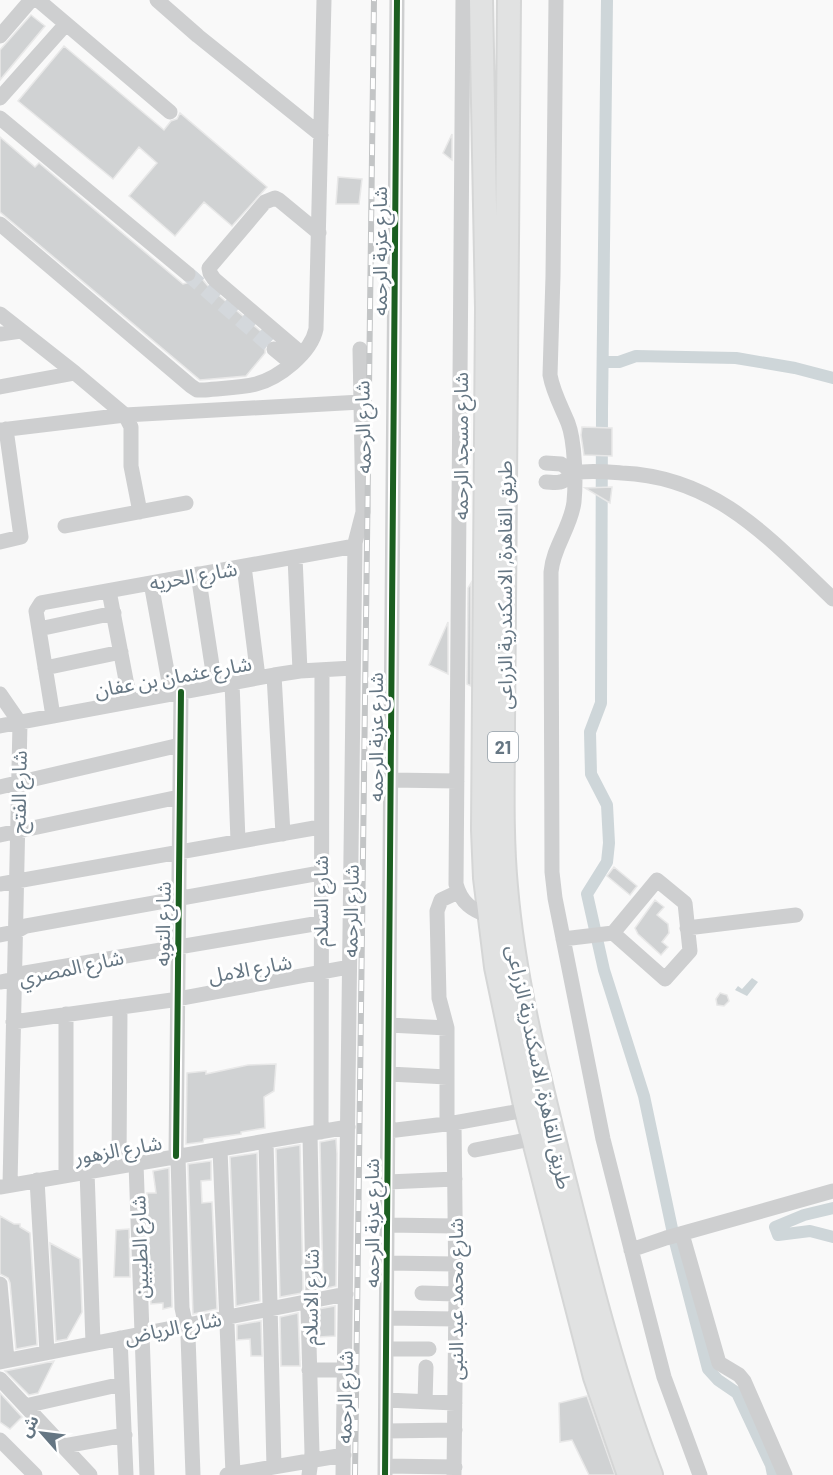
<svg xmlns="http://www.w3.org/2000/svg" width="833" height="1475" font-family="Barlow,'Noto Sans Arabic',sans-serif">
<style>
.water{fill:#ced6d9}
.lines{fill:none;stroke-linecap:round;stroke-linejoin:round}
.canal{stroke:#ced6d9;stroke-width:12}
.building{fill:#d0d2d3;stroke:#e8e8e8;stroke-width:1.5}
.minor-tunnel{stroke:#d4d8dc;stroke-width:15;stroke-dasharray:15 8;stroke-linecap:butt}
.highway-casing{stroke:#d5d6d6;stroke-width:26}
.minor{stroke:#cecfd0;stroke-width:15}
.highway{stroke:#e1e2e2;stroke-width:22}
.rail-casing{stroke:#c3c5c6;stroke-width:6}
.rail{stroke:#fff;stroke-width:4;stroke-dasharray:11;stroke-linecap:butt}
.cycleway-casing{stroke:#fff;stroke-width:10}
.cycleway{stroke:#1b5e20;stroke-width:6}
.labels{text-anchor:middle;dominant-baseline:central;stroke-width:6;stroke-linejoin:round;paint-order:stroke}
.shield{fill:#fff;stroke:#939fa8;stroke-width:1.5}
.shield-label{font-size:18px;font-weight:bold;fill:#657683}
.street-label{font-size:20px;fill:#657683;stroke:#fff}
</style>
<rect width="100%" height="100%" fill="#f9f9f9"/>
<path class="water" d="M752,978L758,982L747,996L735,990L738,986L742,989Z"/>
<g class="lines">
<path class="canal" d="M607,0L602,411L601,703L590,732L591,774L607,805L609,843L607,862L587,894L604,970L644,1096L674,1238L708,1369L718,1380L737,1393L771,1465L773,1475
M603,362H619L636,356L736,358L795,368L833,378
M833,1208L804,1215L775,1227L778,1235L810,1231L833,1237"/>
</g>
<path class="building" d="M31,15L45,26L0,80V50Z
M64,46L164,130L171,121L177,119L180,113L267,187L232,226L204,202L175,236L129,196L157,163L139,147L113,179L18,101Z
M452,134V160L443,153Z
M0,137L35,167L39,163L183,284L195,281L197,273L208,286L271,340L265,347V353L246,376L200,380L0,212Z
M338,177L362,179L359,204H336Z
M582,427L612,428V456L584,455L581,435Z
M612,487L610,503L585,488Z
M471,583V686L467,684L468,588Z
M448,622V674L429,665Z
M614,867L637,886L630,895L607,876Z
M655,900L664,907L657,915L668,924L669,933L662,942L668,947L661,955L638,934L635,928Z
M720,993L727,995L729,1001L724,1006L717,1005L716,999Z
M276,1064L274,1091L264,1097L265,1128L241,1132V1134L204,1139L203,1142L186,1144L187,1073L206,1071V1074L248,1065Z
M336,1139L337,1154L336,1286L323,1289L320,1142Z
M300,1145L303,1289L302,1293L280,1297L276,1149Z
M257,1153L260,1301L236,1306L230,1157Z
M211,1161V1180L201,1181L202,1203L212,1202L217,1309L193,1314L188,1164Z
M169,1168L172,1307L163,1309V1303L151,1304L147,1193H156L153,1171Z
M0,1216L14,1224H20V1227L30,1233L37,1345L16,1349L10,1283L8,1278L0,1274Z
M129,1229L130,1277H114L116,1230Z
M50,1243L80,1259L82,1312L67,1339L56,1341Z
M335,1306V1336L319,1337L318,1309Z
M298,1313L300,1366H281L280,1317Z
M261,1321L262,1356H251L250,1339L237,1340V1325Z
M54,1361L38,1393L29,1395L5,1371Z
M0,1393L22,1417L10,1429L0,1422Z
M587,1396L615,1475H589L572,1440L560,1442L559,1403Z"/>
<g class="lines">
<path class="minor-tunnel" d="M188,274L274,349"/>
<g class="highway-casing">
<path id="highway" d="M481,0L487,308L483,830L485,878L496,967L526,1110L595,1377L629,1475
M509,0L503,724C503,778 501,833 506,887C514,983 539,1077 562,1171C588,1274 613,1376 651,1475"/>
</g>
<path class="minor" d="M38,0L170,112
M157,0L198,36L321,135
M463,0L456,884C461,903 472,910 489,916
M556,0L553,276L550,375C553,392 561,406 568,423C575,441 576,482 574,502C571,527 553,547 551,572L552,872L555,898L603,1139L642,1292L664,1377L700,1475
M0,36L31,0
M0,98L66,24
M0,118L188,274
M0,224L191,386L197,390H205C222,388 240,388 256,384C279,378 311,353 316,329L324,0
M0,314L75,373L125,415L131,427V466L140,512
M0,334L21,331
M274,349L291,363
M302,354L214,279L210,273L209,268L265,202L275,198L279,200L319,233
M0,387L75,373
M0,430L125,415L361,402
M546,463L561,464L575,473
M546,482C550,482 556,483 560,482C566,481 570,475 576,473C587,470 609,472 622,473C716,477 769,538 833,599
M65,526L186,503
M0,542L21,537L6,429
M295,557L300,671
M244,566L258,677
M198,574L215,685
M151,583L171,693
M109,591L130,701
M39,629L114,613
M45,668L121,652
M274,675L283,834
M232,682L238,841
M0,694L20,723L10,1185
M53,716L36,611L41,603L355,546
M0,726L274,675L300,671L353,668
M391,780L457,781
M0,787L180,745
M0,835L179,797
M0,884L320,827
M687,928L796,915
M0,935L15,932L26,926L320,873
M563,939L613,933L657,880L685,903L690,951L665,979L613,933
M0,982L11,980L25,973L320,923
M13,1022L172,1000L349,967
M389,1025L447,1028
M389,1074L447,1077
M447,1123V1028L439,998L437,911L441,900L458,892
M454,1123L456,1294L454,1475
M388,1131L454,1123L526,1110
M321,1132L322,670
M266,1141L274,1467
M220,1149L233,1474
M475,1150L521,1141
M176,1156L181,692
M178,1156L182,1308L188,1336L193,1475
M136,1163L147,1475
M119,1166L120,1007
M87,1171L93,1343
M66,1175V1014
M37,1180L47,1352
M388,1182L455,1179
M0,1187L348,1127
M387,1225L455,1226
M682,1234L719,1363L739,1375L744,1381L785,1475
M631,1250L666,1238L833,1191
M387,1263L455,1264
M0,1284L7,1360
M422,1293L456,1294
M387,1318L456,1319
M120,1338L126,1475
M386,1349H429
M0,1362L346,1294
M309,1370H345
M0,1379L90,1475
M386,1400L455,1403
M425,1402L426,1367
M25,1406L122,1384
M386,1431L455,1430
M0,1440L35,1475
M64,1446L125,1435
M385,1466L455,1467
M227,1475L344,1455
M309,1475L312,1453L308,1308L313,1290L310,1134
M343,1475L355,543L363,512L360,349
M385,1475L397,0"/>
<use href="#highway" class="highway"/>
<g class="rail-casing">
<path id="rail" d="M355,1475L374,0"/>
</g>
<use href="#rail" class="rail"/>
<g class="cycleway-casing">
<path id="cycleway" d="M176,1156L181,692
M385,1475L397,0"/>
</g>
<use href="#cycleway" class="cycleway"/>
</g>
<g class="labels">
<rect class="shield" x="488" y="732" width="30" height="30" rx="4.5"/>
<g class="shield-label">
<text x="503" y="747">21</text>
</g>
<g class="street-label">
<text transform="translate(379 251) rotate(-90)">شارع عزبة الرحمه</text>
<text transform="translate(362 427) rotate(-91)">شارع الرحمه</text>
<text transform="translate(460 446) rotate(-90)">شارع مسجد الرحمه</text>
<text transform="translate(193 575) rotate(-10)">شارع الحريه</text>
<text transform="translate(504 585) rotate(-90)">طريق القاهرة, الاسكندرية الزراعى</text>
<text transform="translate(173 676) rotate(-10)">شارع عثمان بن عفان</text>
<text transform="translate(375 737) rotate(-90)">شارع عزبة الرحمه</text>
<text transform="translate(18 792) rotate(-89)">شارع الفتح</text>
<text transform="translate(320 901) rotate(-90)">شارع السلام</text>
<text transform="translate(350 911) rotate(-89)">شارع الرحمه</text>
<text transform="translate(162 924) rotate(-89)">شارع التوبه</text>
<text transform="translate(71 967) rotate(-12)">شارع المصري</text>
<text transform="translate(250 968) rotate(-10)">شارع الامل</text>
<text transform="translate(540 1067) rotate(78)">طريق القاهرة, الاسكندرية الزراعى</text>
<text transform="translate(118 1149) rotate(-10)">شارع الزهور</text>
<text transform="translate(371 1223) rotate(-90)">شارع عزبة الرحمه</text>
<text transform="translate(139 1247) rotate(-92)">شارع الطيبين</text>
<text transform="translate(310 1297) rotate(-89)">شارع الاسلام</text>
<text transform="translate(455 1299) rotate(-90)">شارع محمد عبد النبى</text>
<text transform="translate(173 1327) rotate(-11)">شارع الرياض</text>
<text transform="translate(344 1397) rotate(-89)">شارع الرحمه</text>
</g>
</g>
<g transform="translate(42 1433) rotate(298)" stroke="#ffffff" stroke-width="4.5" paint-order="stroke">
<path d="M0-4.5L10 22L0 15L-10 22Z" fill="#657683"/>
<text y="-9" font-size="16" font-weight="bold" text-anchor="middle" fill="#657683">ش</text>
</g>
</svg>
